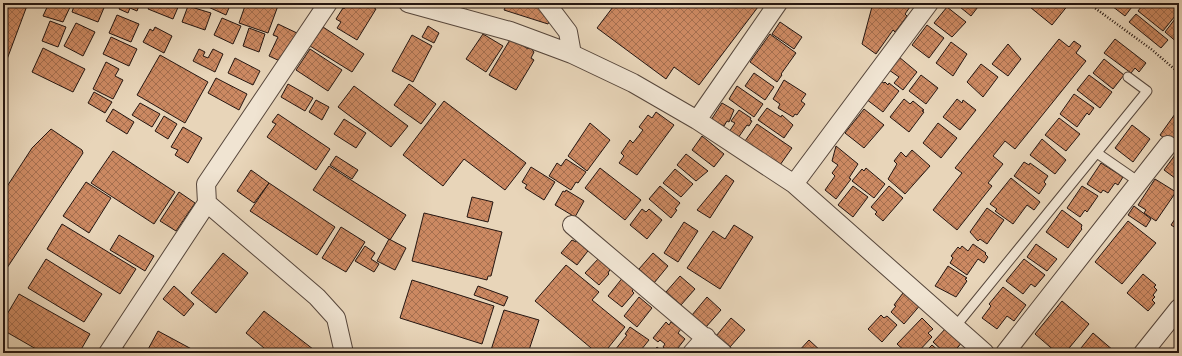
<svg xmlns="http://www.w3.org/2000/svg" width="1182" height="356" font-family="'IM FELL French Canon',serif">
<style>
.building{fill:url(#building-cross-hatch);stroke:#251611}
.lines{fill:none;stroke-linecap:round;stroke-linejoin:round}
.service-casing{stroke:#56463b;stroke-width:11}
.minor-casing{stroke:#56463b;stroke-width:20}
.path{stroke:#251611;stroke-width:2.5;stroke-dasharray:1 2;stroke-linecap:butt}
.service{stroke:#f0e4d2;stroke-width:9}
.minor{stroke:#f0e4d2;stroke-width:18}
</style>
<defs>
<pattern id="building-cross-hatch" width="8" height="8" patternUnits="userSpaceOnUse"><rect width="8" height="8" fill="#cc8962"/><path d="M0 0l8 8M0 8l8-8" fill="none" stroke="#a56f4f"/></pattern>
</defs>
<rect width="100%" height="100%" fill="#e8d5b9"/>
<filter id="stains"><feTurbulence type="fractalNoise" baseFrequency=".005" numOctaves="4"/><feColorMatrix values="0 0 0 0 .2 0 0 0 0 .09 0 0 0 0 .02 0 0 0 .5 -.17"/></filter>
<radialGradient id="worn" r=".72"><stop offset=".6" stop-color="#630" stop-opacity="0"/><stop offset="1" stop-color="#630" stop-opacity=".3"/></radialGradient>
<path class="building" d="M3,3H28L3,70Z
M49,3H72L63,22L43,16Z
M75,3H106L98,22L72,12Z
M122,3H140L137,11L130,8L128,13L119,9Z
M151,3H175L179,5L173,19L148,9Z
M208,3H231L226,15L206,6Z
M246,3H279L268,33L239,23Z
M348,3L352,6L354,3H366L376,9L357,40L337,28L341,22L336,19L343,8L344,9Z
M458,3H470L467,8Z
M507,3H541L551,16L548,24L504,10Z
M616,3H761L699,85L674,67L666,79L597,28Z
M873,3H904L910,7L905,14L907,16L895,32L893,30L876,54L862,44Z
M955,3H981L971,16Z
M1025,3H1068L1069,4L1052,25Z
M1108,3H1135L1125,16Z
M1144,3H1179V11L1163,31L1138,11Z
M188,6L211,13L205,30L182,22Z
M947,7L966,22L952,37L934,23Z
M1136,14L1168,40L1161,48L1129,22Z
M117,15L139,24L131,42L109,33Z
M222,18L241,26L233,44L214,35Z
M1175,19L1179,22V44L1165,32Z
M50,21L66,27L58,47L42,41Z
M780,22L802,37L794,49L772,34Z
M76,23L95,32L83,56L64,46Z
M278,24L299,34L282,62L269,56L278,37L273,35Z
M927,25L944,38L929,58L912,45Z
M428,26L439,33L434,43L422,37Z
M155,27L172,36L164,53L143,42L150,29L153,31Z
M323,27L364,54L352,72L310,46Z
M249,28L265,34L259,52L243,46Z
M483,34L503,46L486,72L466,59Z
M770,34L796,53L781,74L782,75L777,82L750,62Z
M412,35L432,46L413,82L392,71Z
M111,37L137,49L129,66L103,54Z
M511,38L528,49L530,47L534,52L531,58L534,60L516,90L489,75Z
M1059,39L1069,47L1074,41L1081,46L1076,53L1086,61L1015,149L1005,141L993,156L1003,164L988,183L992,186L957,230L933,210L962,173L955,168Z
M1115,39L1146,63L1139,72L1135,68L1131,73L1104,53Z
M951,42L967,54L953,76L936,63Z
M1008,44L1021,59L1008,76L992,64Z
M43,48L85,69L73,92L32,72Z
M199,49L205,52L203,56L208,58L213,49L223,54L215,72L193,61Z
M310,49L342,70L328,91L296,70Z
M160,55L208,82L185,123L137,95Z
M899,57L917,72L903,90L894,83L899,77L889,70Z
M235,58L260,71L253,85L228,73Z
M1104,59L1124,75L1113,89L1093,73Z
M106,62L119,69L115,76L123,80L113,99L93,89Z
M981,64L998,77L983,97L967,82Z
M754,73L774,87L765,100L745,86Z
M921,75L938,88L926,104L909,91Z
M1089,75L1112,92L1100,108L1077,90Z
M216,78L247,94L239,110L208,93Z
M784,80L806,94L801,101L805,104L797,115L795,114L793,117L778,108L780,104L773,99Z
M880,81L884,83L885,82L888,85L889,83L899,91L883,112L866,99Z
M288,84L313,98L305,111L281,97Z
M409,84L436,104L421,124L394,105Z
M354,86L408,126L391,147L338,107Z
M737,86L763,104L754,117L729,99Z
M94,92L112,102L105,113L88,103Z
M1074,94L1094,108L1089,115L1087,113L1077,127L1060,114Z
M904,99L910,104L913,101L924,110L922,111L924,112L909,132L890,117Z
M957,99L962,103L963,100L976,110L960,130L943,117Z
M316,100L329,107L322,120L309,112Z
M444,101L526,163L505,190L464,159L443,186L403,155Z
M140,103L160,114L152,127L132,115Z
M722,103L734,110L729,122L727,121L724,126L711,120Z
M767,108L781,117L782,115L793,125L784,138L758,120Z
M113,109L134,122L127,134L106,121Z
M864,109L884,125L864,148L845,133Z
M739,110L751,118L750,120L752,121L749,126L747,125L738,138L729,132L735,123L731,121Z
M656,112L674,125L637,175L619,163L624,156L621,153L630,140L633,143L643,130L639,127L648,115L652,118Z
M1179,113V142L1176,147L1160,135L1175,114L1177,115Z
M278,114L330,149L316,170L267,137L276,124L272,122Z
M164,116L177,124L168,139L155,131Z
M1059,118L1080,134L1066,151L1045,135Z
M344,119L366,133L356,148L334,134Z
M590,123L610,140L587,171L568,156Z
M938,123L957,138L941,158L923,143Z
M757,124L792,148L780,165L745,141Z
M1132,125L1150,139L1133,162L1115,148Z
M183,127L202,138L188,163L175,155L178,150L171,147Z
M51,129L82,150L83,153L3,274V186L6,188L32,148Z
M702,136L724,154L714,167L692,150Z
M1042,139L1066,160L1055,174L1030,155Z
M836,146L858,164L849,178L851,179L836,199L825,190L835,176L832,173L838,165L832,161Z
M912,150L930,166L905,194L888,179L897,164L894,161L901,152L906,157Z
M113,151L175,192L154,224L91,183Z
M686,154L708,171L696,181L677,165Z
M1175,155L1179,158V181L1164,170Z
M336,156L358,170L352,179L330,165Z
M566,159L586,172L578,183L576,182L571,190L549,176L557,163L561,166Z
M1024,162L1029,165L1030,163L1048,176L1044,182L1046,184L1039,194L1014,176Z
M1101,163L1123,177L1118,185L1115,183L1108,193L1103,190L1101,193L1087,184Z
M329,166L406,215L390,240L313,190Z
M531,167L555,182L544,200L525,188L527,185L522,182Z
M600,168L641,200L625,220L585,188Z
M866,168L885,184L874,198L852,181L862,169L864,171Z
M675,169L693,184L681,197L663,183Z
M251,170L269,183L254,203L237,191Z
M726,175L734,181L710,218L697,210Z
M1011,178L1040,202L1034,210L1027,205L1013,224L995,211L997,209L990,204Z
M1155,179L1176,192L1156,221L1144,213L1146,210L1138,205Z
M86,182L111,198L89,233L63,216Z
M269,183L335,227L317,255L250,211Z
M660,186L680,203L675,209L677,210L671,218L649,199Z
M853,186L868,197L853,217L838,205Z
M889,186L903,198L883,221L875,214L877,212L871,207Z
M1082,186L1098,196L1087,212L1085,210L1080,217L1067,208Z
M566,190L584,201L575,217L555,205L563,191L565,192Z
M179,192L195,203L176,231L160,221Z
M472,197L493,202L488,222L467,217Z
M1134,206L1151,219L1146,227L1128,215Z
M987,208L1004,220L987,244L980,239L978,241L970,232Z
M642,209L646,212L649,209L662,220L647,239L630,225Z
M1062,210L1082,225L1081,228L1082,229L1068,248L1046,232Z
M424,213L502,232L491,276H488L487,280L412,261Z
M1179,213V230L1171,225Z
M1128,221L1156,243L1122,284L1095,262Z
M684,222L698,231L678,262L664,253Z
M62,224L136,269L120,294L47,249Z
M734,225L753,237L720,289L687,268L713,231L725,239Z
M341,227L365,242L346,272L322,258Z
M119,235L154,256L145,271L110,250Z
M389,239L406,248L395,270L377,261Z
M572,240L576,242L577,240L591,247L577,265L561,253Z
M973,244L986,253L985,254L988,257L984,263L978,259L967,275L950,263L953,258L951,256L958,247L960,249L962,246L968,251Z
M1036,244L1057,259L1047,271L1027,257Z
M365,246L375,253L371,259L379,264L374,272L355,261Z
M223,253L248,273L216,313L191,293Z
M653,253L668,266L654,283L639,269Z
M599,258L611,268L608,273L609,274L599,285L585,273Z
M46,259L102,294L84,322L28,288Z
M1024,259L1045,275L1035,287L1031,284L1023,294L1006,281Z
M566,265L599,292L592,300L625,327L604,353H597L535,301Z
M948,266L967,278L965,279L967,281L956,297L935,286Z
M1143,274L1156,285L1154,287L1157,290L1153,295L1155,297L1152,300L1155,303L1148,311L1127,293Z
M624,276L636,286L632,291L634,293L622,307L608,296Z
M680,276L695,289L681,305L666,292Z
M412,280L494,306L482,344L400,318Z
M174,286L194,304L184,316L163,299Z
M478,286L508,297L504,306L474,295Z
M1003,287L1026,305L1014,321L1007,316L997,329L982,318L991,306L989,304Z
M903,293L909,298L912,294L922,303L904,324L891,312L896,306L894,305Z
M19,294L90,334L79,353H43L3,330V321Z
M639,297L652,308L637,327L624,316Z
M707,297L721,310L706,327L692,315Z
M1062,301L1089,324L1065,353H1057L1035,334Z
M504,310L539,320L528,353H490Z
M264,311L318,353H270L246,333Z
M881,315L884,318L887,316L897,325L882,342L868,329Z
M731,318L745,330L730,347L716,336Z
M922,318L933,329L928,333L932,337L917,353H907L897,344Z
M666,322L669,325L671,322L681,329L678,333L685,339L674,353H670L663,347L665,344L660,340L658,342L653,338Z
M630,327L649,340L641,350L639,348L635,353H615V350L627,335L625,334Z
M947,327L963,341L953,353H945L933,342Z
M158,331L199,353H146Z
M1093,333L1114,351L1112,353H1077Z
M809,340L823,353H797Z
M932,345L941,353H924Z
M122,347L133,353H119Z
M657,347L663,352L652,353Z
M896,348L902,353H892Z
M1174,349L1179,353H1170Z"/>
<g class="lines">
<g class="service-casing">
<path id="service" d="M1097,153L1139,182
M955,327L1147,91L1128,77"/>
</g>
<g class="minor-casing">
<path id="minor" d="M408,3L510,31L572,54L633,83L697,120L794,184L985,353
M546,3L568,32L572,54
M697,120L778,3
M794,184L929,3
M207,203L317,297L336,318L344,353
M572,225L723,353
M108,353L207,203L206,184L328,3
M692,353L706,337
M1005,353L1168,145
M1143,353L1179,308"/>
</g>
<path class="path" d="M1088,3L1151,49L1179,73"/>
<use href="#service" class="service"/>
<use href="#minor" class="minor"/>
</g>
<rect width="1182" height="356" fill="none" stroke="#e8d5b9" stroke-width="16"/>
<rect x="4" y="4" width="1174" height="348" fill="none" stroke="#251611" stroke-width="2"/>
<rect x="8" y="8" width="1166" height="340" fill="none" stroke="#251611"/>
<rect width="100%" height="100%" filter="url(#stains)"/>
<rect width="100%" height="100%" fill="url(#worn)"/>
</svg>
